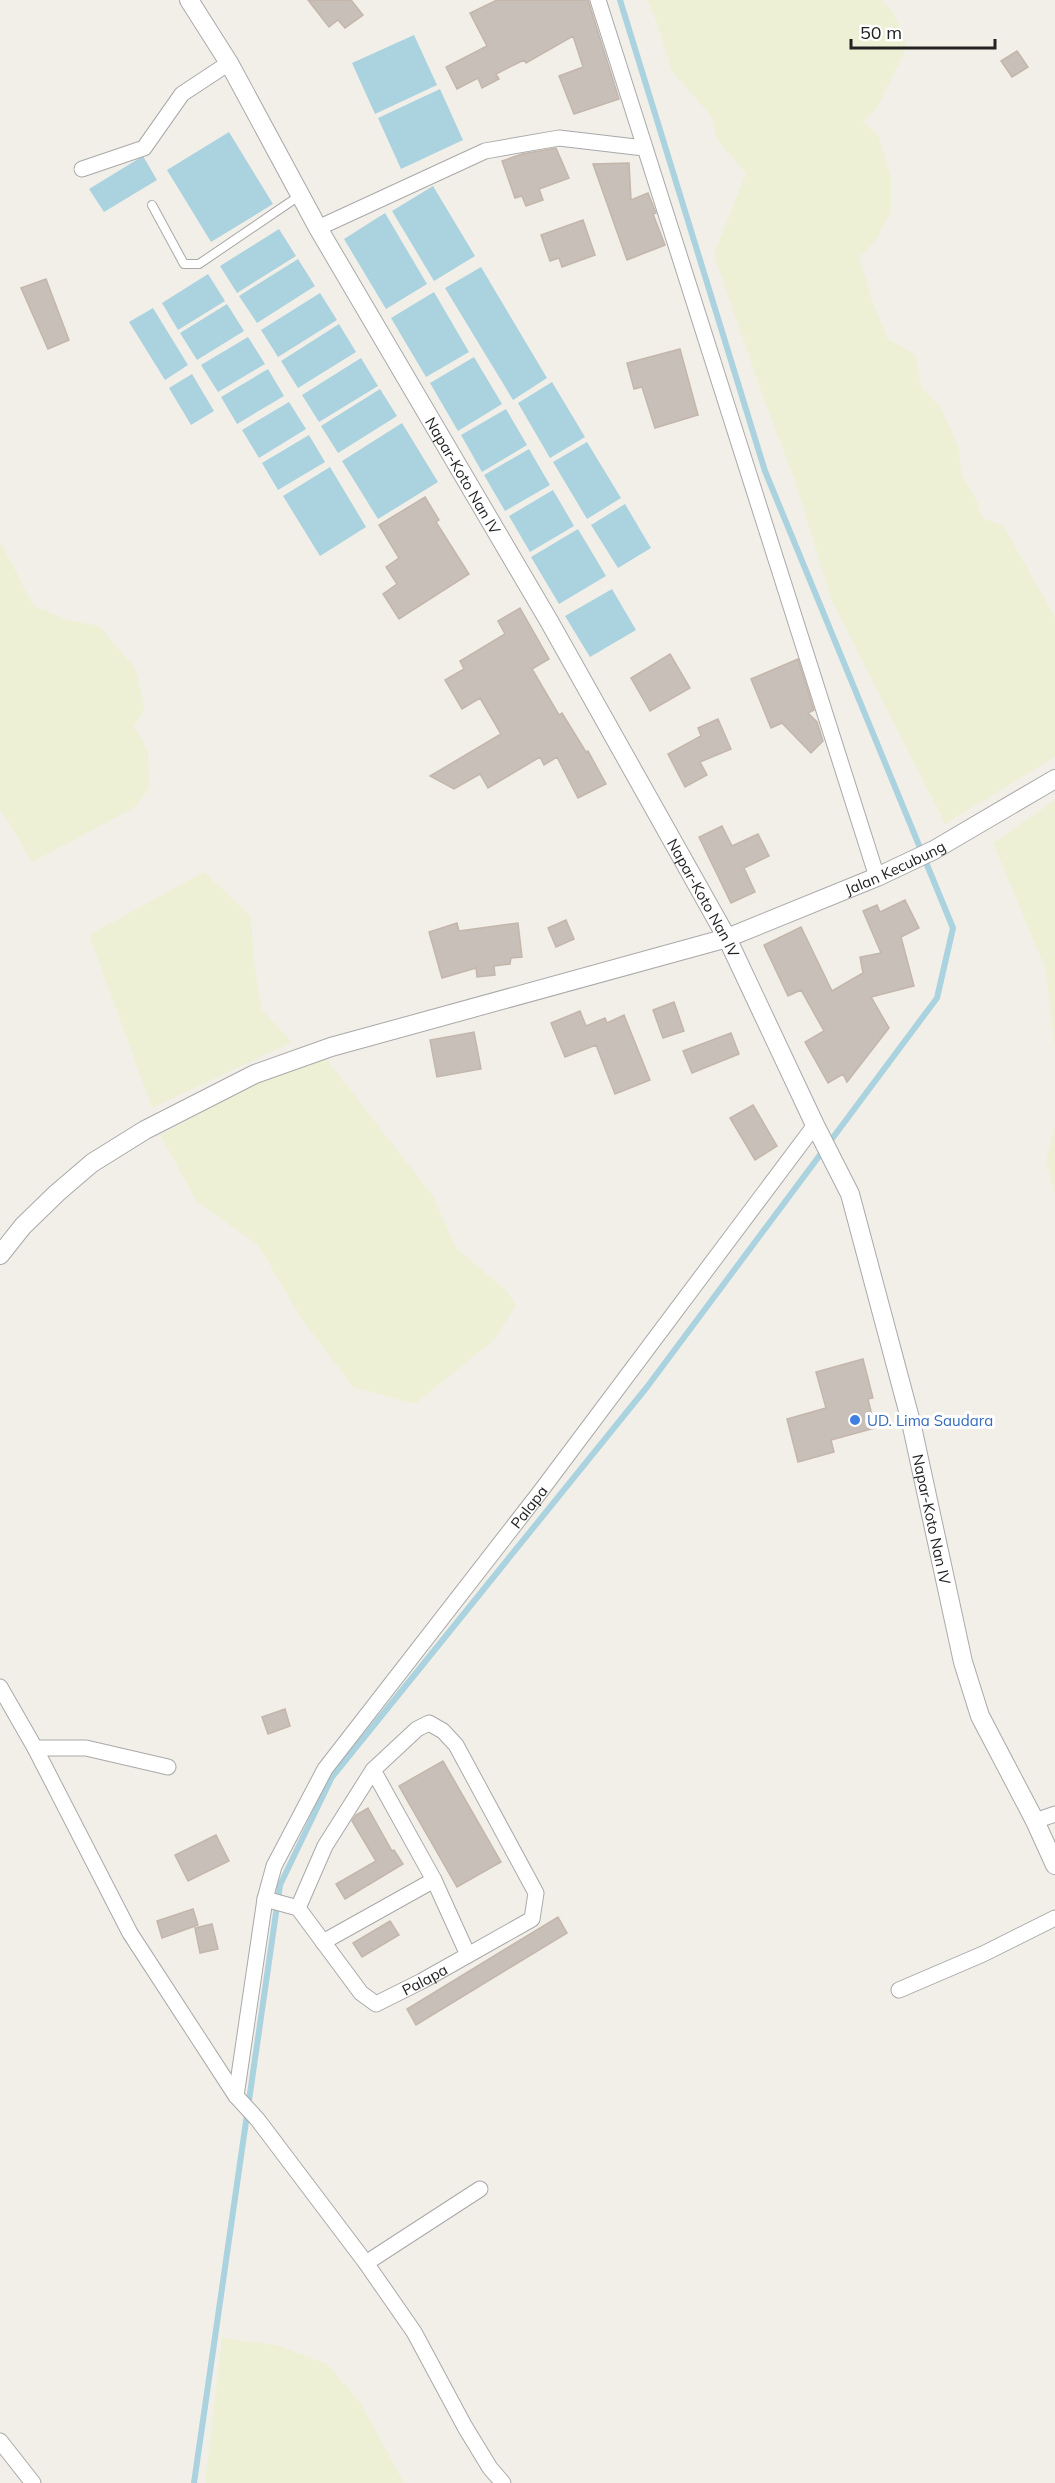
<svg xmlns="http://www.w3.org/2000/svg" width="1055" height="2483" font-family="Mulish,sans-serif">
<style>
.farmland{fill:#eef0d5}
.water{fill:#aad3df}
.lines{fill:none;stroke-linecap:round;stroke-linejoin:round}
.stream{stroke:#aad3df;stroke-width:6}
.building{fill:#c7bfb8;stroke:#c4b6ab;stroke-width:1.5}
.service-casing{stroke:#a9a9a9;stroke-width:10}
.minor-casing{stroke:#a9a9a9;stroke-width:17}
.tertiary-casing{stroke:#a9a9a9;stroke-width:20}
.service{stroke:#fff;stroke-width:8}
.minor{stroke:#fff;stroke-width:15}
.tertiary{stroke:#fff;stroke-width:18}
.shop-dot{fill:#3f7fe0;stroke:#fff;stroke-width:2}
.labels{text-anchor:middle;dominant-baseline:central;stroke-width:6;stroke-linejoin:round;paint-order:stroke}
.street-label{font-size:15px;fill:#222;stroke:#fff}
.shop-label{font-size:15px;fill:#366cbe;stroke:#fff;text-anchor:start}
</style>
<rect width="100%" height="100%" fill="#f2efe9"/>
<path class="farmland" d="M647,0H881L893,11L907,47L877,108L863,122L878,134L891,176V212L874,243L859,257L874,305L888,339L915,354L922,389L940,406L958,445L962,475L977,501L983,519L1003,525L1055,617V757L945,824L831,599L795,481L759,386L714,254L746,173L718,141L711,116L672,71L655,18Z
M0,541L34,606L67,620L99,626L135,668L145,709L134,726L148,751L149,789L134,808L32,862L0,809Z
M1055,800V1048L1045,968L993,843Z
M204,872L251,916L254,963L262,1010L292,1042L152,1108L89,935Z
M320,1051L433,1196L456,1248L507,1291L516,1306L494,1340L415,1404L353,1387L301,1318L258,1245L197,1202L160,1135L260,1081Z
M1055,1126V1196L1046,1161Z
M222,2338L276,2345L327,2364L360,2402L404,2483H205Z"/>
<path class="water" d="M414,35L437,85L375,114L352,63Z
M440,89L463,140L401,169L378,118Z
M229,132L273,204L211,242L167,170Z
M143,156L157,180L104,212L89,189Z
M433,186L475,256L434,281L392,211Z
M385,213L427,284L386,309L344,239Z
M279,229L296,256L237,293L220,266Z
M298,259L315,286L257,323L239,296Z
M481,267L547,378L513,400L445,288Z
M208,274L225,301L178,330L162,303Z
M434,292L469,352L426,377L391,318Z
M320,293L337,320L278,357L261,330Z
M227,304L244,331L197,360L180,333Z
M153,308L188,365L165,380L129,322Z
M339,324L356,352L298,388L281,361Z
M248,337L265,364L218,392L201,365Z
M474,357L502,404L458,431L430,383Z
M361,358L378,386L319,422L302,395Z
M268,369L284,396L237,424L221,397Z
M192,374L214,411L191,425L169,388Z
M552,382L585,437L550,458L518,403Z
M380,389L397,416L338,453L321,426Z
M289,402L306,429L259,458L242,430Z
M506,409L527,445L482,472L461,435Z
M402,423L438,482L378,519L342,461Z
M309,435L325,462L278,490L262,463Z
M587,442L621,498L587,519L553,462Z
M529,449L550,485L505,511L484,475Z
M330,467L366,527L320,556L283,496Z
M553,490L574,526L530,552L509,516Z
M625,504L651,548L618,568L591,525Z
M578,529L606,576L559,604L531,557Z
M612,589L636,630L590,657L565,616Z"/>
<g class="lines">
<path class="stream" d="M194,2483L280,1885L332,1777L647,1387L937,998L953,928L765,471L620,0"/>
</g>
<path class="building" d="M308,0H351L363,15L345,28L338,20L329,27Z
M497,0H588L619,99L574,114L559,76L583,67L573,36L526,63L524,60L496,74L499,79L482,88L478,78L457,89L446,67L487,46L470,13Z
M1017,51L1028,67L1012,77L1001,61Z
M556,148L569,178L539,189L543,200L526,206L522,196L515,198L502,161L522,154Z
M629,163L631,200L648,193L656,213L653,214L665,245L627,260L593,164Z
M583,220L595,255L562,267L559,258L550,261L541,235Z
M46,279L69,340L48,349L21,288Z
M680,349L698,415L655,428L642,387L634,389L627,363Z
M425,497L439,520L436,522L469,574L399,619L383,594L397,584L386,567L399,558L379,525Z
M520,608L549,659L532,669L559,715L562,713L586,752L588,751L606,784L578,798L557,757L544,765L540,757L488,788L480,774L454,789L430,776L501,734L480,698L462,709L445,680L464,669L460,661L505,634L498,621Z
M670,654L690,688L650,711L631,678Z
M798,659L814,710L808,713L817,722L823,741L811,753L782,723L771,728L751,679Z
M718,719L731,749L700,762L707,775L685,787L668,754L701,736L698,728Z
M722,826L732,846L758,834L769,856L744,868L755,892L731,903L699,837Z
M905,900L919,928L901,937L914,986L871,997L889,1028L847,1082L843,1074L828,1083L805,1042L824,1031L801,990L788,996L764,945L801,927L832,991L863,973L860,957L881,953L863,911L877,905L880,912Z
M566,920L574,939L556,947L548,928Z
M457,923L459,931L518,923L522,957L511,958L510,964L494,966L495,975L477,977L476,968L442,978L429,932Z
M674,1002L684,1031L663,1038L653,1010Z
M580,1011L586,1026L605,1018L607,1023L624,1015L650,1080L615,1094L596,1045L565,1057L551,1023Z
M474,1032L481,1069L437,1077L430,1040Z
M731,1033L739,1054L692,1073L683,1051Z
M753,1105L777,1146L755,1160L730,1118Z
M863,1359L873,1398L868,1399L875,1428L831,1440L834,1452L798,1462L787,1419L826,1408L816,1372Z
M285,1709L290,1726L268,1734L262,1717Z
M443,1761L501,1862L457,1887L399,1786Z
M368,1808L392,1851L394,1850L403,1864L345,1899L336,1884L376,1861L352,1821L356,1815Z
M216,1835L229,1861L188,1881L175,1855Z
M193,1909L198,1925L162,1938L157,1921Z
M558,1917L567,1933L416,2025L407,2009Z
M390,1921L399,1935L362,1957L353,1943Z
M212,1924L218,1949L200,1953L195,1928Z"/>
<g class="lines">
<g class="service-casing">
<path id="service" d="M152,205L184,264H199L299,196"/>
</g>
<g class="minor-casing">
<g id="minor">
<path d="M598,0L877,877"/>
<path d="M82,169L144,148L182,94L229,63"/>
<path d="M318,228L485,151L559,138L644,148"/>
<path d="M0,1687L35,1748L130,1933L236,2096L258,2120L366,2263L414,2332L465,2427L490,2468L503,2483"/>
<path d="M35,1748H86L168,1767"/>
<path d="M1035,1821L1055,1814"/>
<path id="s1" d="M265,1899L298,1908L361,1993L376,2004L422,1981L532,1919L536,1893L456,1745L443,1731L429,1723L417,1729L373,1770"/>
<path d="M298,1908L325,1846L373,1770L434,1880L468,1955"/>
<path d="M323,1942L434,1880"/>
<path d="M899,1990L983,1954L1055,1918"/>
<path id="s2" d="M236,2096L265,1899L274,1866L325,1769L540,1492L815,1125"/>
<path d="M366,2263L480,2189"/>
<path d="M0,2441L33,2483"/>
</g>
</g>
<g class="tertiary-casing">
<g id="tertiary">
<path id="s3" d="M189,0L229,63L318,228L549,621L727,938L815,1125L850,1194L911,1422L963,1662L980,1716L1035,1821L1055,1865"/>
<path id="s4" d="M0,1255L23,1226L57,1193L92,1163L145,1130L255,1074L331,1047L727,938L877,877L934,850L1055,779"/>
</g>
</g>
<use href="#service" class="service"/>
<use href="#minor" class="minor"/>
<use href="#tertiary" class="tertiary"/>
</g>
<circle class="shop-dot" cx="855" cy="1420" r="6"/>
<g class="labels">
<g class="street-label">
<text stroke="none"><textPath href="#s3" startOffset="549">Napar-Koto Nan IV</textPath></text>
<text stroke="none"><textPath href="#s4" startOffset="990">Jalan Kecubung</textPath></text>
<text stroke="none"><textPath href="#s3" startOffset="1035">Napar-Koto Nan IV</textPath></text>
<text stroke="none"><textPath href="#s2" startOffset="675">Palapa</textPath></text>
<text stroke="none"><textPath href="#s3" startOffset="1701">Napar-Koto Nan IV</textPath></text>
<text stroke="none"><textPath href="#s1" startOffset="213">Palapa</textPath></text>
</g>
<g class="shop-label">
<text x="867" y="1420">UD. Lima Saudara</text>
</g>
</g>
<path d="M851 39v9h144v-9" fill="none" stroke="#222222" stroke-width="3"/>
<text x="860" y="39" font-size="18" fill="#222222" stroke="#ffffff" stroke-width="4.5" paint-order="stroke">50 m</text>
</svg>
